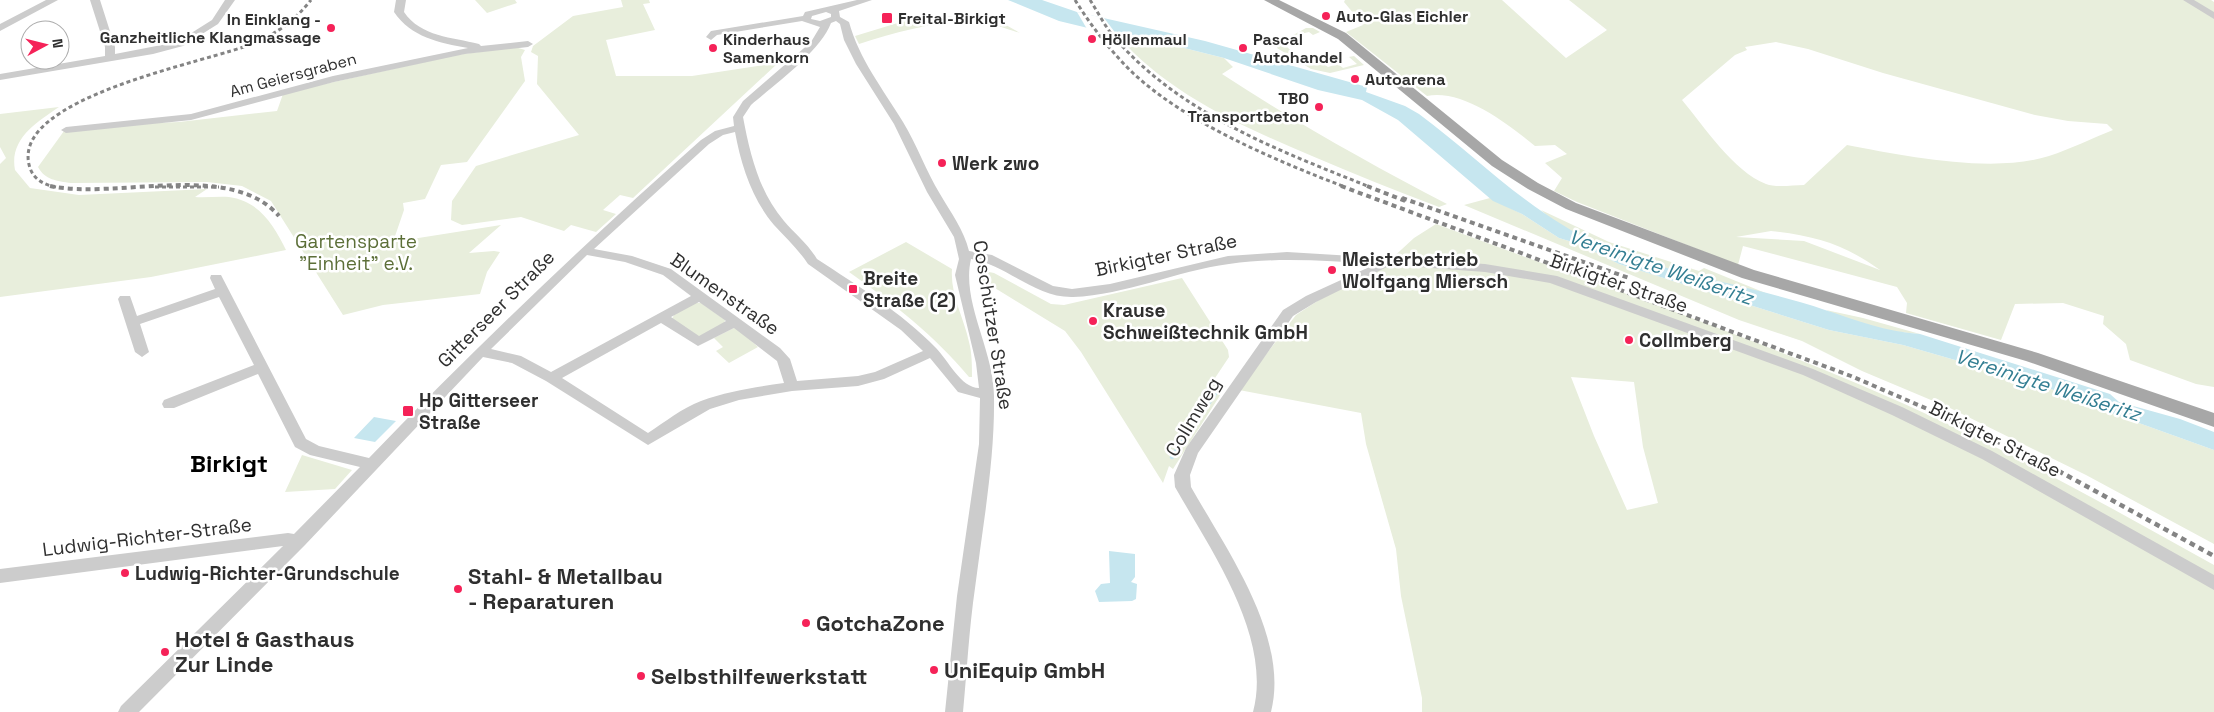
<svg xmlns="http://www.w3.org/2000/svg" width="2214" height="712" font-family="'Space Grotesk',sans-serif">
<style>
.green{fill:#e8eedc;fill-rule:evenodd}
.water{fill:#c6e6ef}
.pier{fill:#fff}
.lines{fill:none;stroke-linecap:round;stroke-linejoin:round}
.stream-far1{stroke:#c6e6ef;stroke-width:4}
.stream{stroke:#c6e6ef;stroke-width:4.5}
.minor{fill:#ccc;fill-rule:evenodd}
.major{fill:#a7a7a7;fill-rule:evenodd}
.rail-far2{stroke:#848484;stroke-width:3;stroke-dasharray:4 3;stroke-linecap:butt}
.rail-far1{stroke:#848484;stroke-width:4;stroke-dasharray:5 4;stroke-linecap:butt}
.rail{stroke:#848484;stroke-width:4.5;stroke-dasharray:5.5 4.5;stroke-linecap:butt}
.poi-dot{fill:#f52258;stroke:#fff;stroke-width:2}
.labels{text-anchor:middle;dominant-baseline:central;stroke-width:5;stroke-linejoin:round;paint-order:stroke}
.far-poi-label{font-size:16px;font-weight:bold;fill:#2f2f2f;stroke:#fff;text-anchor:start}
.far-street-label{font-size:16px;fill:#2f2f2f;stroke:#fff}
.poi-label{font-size:19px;font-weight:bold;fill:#2f2f2f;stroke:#fff;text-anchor:start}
.park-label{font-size:19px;fill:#5c6f38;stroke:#fff}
.street-label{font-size:19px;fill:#2f2f2f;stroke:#fff}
.water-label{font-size:20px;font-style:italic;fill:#337e92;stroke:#fff}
.near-poi-label{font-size:22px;font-weight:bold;fill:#2f2f2f;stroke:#fff;text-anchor:start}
.district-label{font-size:24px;font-weight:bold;fill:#000;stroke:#fff}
</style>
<rect width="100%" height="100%" fill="#fff"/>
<path class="green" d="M475,0H515L517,3L487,13Z
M621,0H649L650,3L643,4L655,30L606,40L616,76H692L778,63L633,198L620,195L603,210L616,214L596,232L571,225L564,231L521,217L462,225L451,220L452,201L476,166L579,135L537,84L538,56L531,52L533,46L573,16L623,7Z
M1345,0H1502L1566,58L1607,30L1569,0H2211L2214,2V387L2196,384L2130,360L2126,344L2103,324L2104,316L2063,303L2015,304L2001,340L1906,313L1907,303L1897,287L1743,246L1738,265L1577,202L1554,191L1562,178L1545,163L1567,154L1555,145L1535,146C1508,124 1463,89 1427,96L1346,32L1363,25L1359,21H1350L1354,14L1344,2ZM1776,42L1808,49L1883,73L2035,115L2068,121L2107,124L2113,130C2092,138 2071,149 2049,156C1993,174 1905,156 1847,145L1804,185C1793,185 1776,188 1766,184C1734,172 1703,125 1682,100L1735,55L1747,50L1745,47ZM1771,231C1815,236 1844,244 1880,270L1804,241L1736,237Z
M942,16L997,20L1020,33C1006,29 992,23 978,22C938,20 897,32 859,44L855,36L914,18Z
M1306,28H1313L1320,32L1313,35L1309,32L1296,35L1299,41L1286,46L1306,65L1320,61L1328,67L1338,64L1343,68L1357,64L1349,57L1343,58L1354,56L1364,65L1330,73L1311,69L1277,48V44Z
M1117,35L1160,42L1224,58L1233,67L1222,74C1295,122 1370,164 1447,204L1439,207C1396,191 1354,174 1312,156C1241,126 1168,94 1117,35Z
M515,47L525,50L521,57L525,81L467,162L441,165L425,199L403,203L404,210L393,242L501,225L469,253L494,251L500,252L487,272L480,294L383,305L343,315L271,201L242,186L207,182L71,183C57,181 45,180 38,167L64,131L113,125L179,122L277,111L283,94L302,89L456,55Z
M59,107C37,122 9,139 15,170L30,188L79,195L207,189L195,197C206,198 218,196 229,197C259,201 274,225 286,250L151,277L0,297V164L6,158L0,147V114Z
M1490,198L1522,214L1559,238L1579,244L1619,264L1829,330L1903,345L2042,385L2086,404L2214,450V544L2086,475L1950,408L1862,371L1802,341L1739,320L1464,205Z
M1541,210L1609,242L1699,271L1704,268L1768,294C1710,280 1581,252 1541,210Z
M1436,224C1606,288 1781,346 1946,423C2037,466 2126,516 2214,565V712H1422V698L1401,596L1396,549L1366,444L1361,413L1239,390L1296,315L1342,285L1389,261L1414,238ZM1571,377L1634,382L1643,447L1658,503L1627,510L1594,436Z
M906,242L952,269C950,295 964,318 969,342C972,353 972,366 972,377H969C934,335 894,304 849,272Z
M984,271L994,273L1051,304L1064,305L1182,278L1228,350L1229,357L1213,381L1226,386L1173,469L1169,466L1163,483L1081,352L1065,331L977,277Z
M694,303H701L725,320L724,324L703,337H696L672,319L674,315Z
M1826,310L1863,318L1920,334C1889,332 1853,325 1826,310Z
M736,327L758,347L729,363L716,351L723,347L714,338Z
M302,455L352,470L335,489L285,492Z"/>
<path class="water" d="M1008,0H1042L1077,12L1205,41L1367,87L1366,92L1405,106L1419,114C1469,151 1512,195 1566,227C1625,264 1700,275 1767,293C1786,298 1806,303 1825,310C1856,320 1886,332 1920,334L2110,394L2119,402L2180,419L2214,432V450L2086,404L2042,385L1903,345L1829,330L1619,264L1579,244L1559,238L1522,214L1493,201L1398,120L1362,100L1318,90L1224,58L1160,42L1117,35L1059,21Z
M374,417L396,421L375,442L354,438Z
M1109,551L1135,554V577L1131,582L1137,584L1136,599L1132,601L1099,602L1095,591L1101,584L1110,583Z"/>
<path class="pier" d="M1077,12L1104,18L1117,35L1087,29Z"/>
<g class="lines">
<path class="stream-far1" d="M1197,420L1219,388"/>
<path class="stream" d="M1172,457L1198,419"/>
<path class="minor" d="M46,0H58L0,31V24Z
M90,0H100L115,47V54L177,42L212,20L225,0H235L218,24L183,46L153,54L0,80V74L105,56V47Z
M396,0H406L404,12C421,37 452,37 479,44L481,46L528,41L533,44L528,47L465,54L334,82L191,120L66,133L61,130L66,127L191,114L333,76L468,48C439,43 411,37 394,12Z
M857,0H872L839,11L840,17L849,22C859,59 883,89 903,122C917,145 926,171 940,194C951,213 964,230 969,251L992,255L1053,286L1072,289L1110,284L1228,256L1287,252L1485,264L1557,276L1813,369L1902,407L1992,451L2214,575V590L1982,459L1892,415L1803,375L1550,283L1485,272L1391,265L1316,302L1293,316L1198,453L1190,475L1191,487C1226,549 1290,637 1271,712H1253C1273,637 1210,549 1175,487L1174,475L1186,448L1283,310L1306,296L1376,264C1327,261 1277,257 1229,264C1176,271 1126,295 1073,297C1035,298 1007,265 971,259C961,302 994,350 994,396C995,460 983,524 975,588C969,629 967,671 963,712H945L957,596L979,444L980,398L958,392L930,358L884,379L858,386L792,391L739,400L710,409L648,445L546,381L512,363L483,357L305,545L139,712H118L121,706L283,546L0,583V569L288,533L294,534L360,467L310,455L295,447L258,374L174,408H164L162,404L164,400L254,365L219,297L140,324L149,352L142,357L135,352L118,299L120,296H130L137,316L215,289L210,278L211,275H221L306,439L319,446L369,458C476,347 586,242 701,140L715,131L734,126L733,117L743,101L811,42L820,27L802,21L717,35L711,40L706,37L711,31L803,16L805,12ZM826,12L831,14V17L820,21L811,19L812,16ZM836,21L840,24L844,40L856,64L894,124L927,192L954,237L959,259L955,275L976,363L979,388C961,388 948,360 936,348C901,312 858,286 817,259C808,244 795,234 784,221C759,192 750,154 743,117L751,105C775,84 820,52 831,23ZM735,132C741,165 752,199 774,225C786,238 798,249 808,264L901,330L923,351L875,372L858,376L797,381L790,359L780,348L671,269L632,256L594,249L709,144L723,135ZM587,255L625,262L663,275L691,296L551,372L521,356L491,349ZM699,302L726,321L699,336L671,317ZM661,323L698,346L734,328L777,361L784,383C756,387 728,391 701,401C682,408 665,422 648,433L562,378Z
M2183,0H2194L2214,12V19Z"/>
<path class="major" d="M1264,0H1279L1346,33L1502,160L1538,183L1576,203L1754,270L2038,353L2214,413V427L2026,361L1742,278L1566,209L1528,189L1492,166L1338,39Z"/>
<path class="rail-far2" d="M1075,0C1092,27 1111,52 1134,74C1188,124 1277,161 1345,187
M1090,0C1098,12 1105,27 1115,38C1180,114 1280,151 1370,187
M56,187C45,185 34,180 30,168C6,97 211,62 254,43C278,33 295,20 311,0
M155,187H219"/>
<path class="rail-far1" d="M50,186C117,200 230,160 279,216
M1341,186L1851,376L1953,420
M1367,186L1408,202
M1402,198L1629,278"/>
<path class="rail" d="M1950,419L2055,469L2214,556"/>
</g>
<g class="poi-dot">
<circle cx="1326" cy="16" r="5"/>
<rect x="881" y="12" width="12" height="12" rx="2.5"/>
<circle cx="331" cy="28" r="5"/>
<circle cx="1092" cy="39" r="5"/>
<circle cx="713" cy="48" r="5"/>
<circle cx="1243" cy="48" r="5"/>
<circle cx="1355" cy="79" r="5"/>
<circle cx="1319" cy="107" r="5"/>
<circle cx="942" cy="163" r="5"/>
<circle cx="1332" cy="270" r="5"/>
<rect x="848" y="284" width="10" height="10" rx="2.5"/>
<circle cx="1093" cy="321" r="5"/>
<circle cx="1629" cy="340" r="5"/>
<rect x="402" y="405" width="12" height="12" rx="2.5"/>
<circle cx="125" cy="573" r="5"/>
<circle cx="458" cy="589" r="5"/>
<circle cx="806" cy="623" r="5"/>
<circle cx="165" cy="652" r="5"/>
<circle cx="934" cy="670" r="5"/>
<circle cx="641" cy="676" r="5"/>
</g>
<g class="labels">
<g class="far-poi-label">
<text x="1336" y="16">Auto-Glas Eichler</text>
<text x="898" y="18">Freital-Birkigt</text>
<text x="321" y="19" text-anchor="end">In Einklang -<tspan x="321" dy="18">Ganzheitliche Klangmassage</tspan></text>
<text x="723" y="39">Kinderhaus<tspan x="723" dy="18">Samenkorn</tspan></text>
<text x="1102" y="39">Höllenmaul</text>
<text x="1253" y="39">Pascal<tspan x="1253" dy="18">Autohandel</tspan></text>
<text x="1365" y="79">Autoarena</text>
<text x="1309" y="98" text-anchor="end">TBO<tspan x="1309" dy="18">Transportbeton</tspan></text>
</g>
<g class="far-street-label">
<text transform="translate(293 75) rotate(-15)">Am Geiersgraben</text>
</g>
<g class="poi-label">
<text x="952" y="163">Werk zwo</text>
<text x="1342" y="259">Meisterbetrieb<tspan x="1342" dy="22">Wolfgang Miersch</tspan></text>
<text x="863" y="278">Breite<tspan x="863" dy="22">Straße (2)</tspan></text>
<text x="1103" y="310">Krause<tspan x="1103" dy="22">Schweißtechnik GmbH</tspan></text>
<text x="1639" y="340">Collmberg</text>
<text x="419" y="400">Hp Gitterseer<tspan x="419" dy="22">Straße</tspan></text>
<text x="135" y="573">Ludwig-Richter-Grundschule</text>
</g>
<g class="park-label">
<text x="356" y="241">Gartensparte<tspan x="356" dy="22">"Einheit" e.V.</tspan></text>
</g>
<g class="street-label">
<text transform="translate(1166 255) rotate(-12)">Birkigter Straße</text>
<text transform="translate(1619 283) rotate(19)">Birkigter Straße</text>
<text transform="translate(725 294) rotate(35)">Blumenstraße</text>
<text transform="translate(496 309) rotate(-45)">Gitterseer Straße</text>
<text transform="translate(993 325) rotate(81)">Coschützer Straße</text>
<text transform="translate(1193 417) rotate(-59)">Collmweg</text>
<text transform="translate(1995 439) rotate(27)">Birkigter Straße</text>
<text transform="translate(147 537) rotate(-7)">Ludwig-Richter-Straße</text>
</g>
<g class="water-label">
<text transform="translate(1661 267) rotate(19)">Vereinigte Weißeritz</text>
<text transform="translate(2048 385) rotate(18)">Vereinigte Weißeritz</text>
</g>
<g class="near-poi-label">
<text x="468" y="576">Stahl- &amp; Metallbau<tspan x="468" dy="25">- Reparaturen</tspan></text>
<text x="816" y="623">GotchaZone</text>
<text x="175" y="639">Hotel &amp; Gasthaus<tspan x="175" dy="25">Zur Linde</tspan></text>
<text x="944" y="670">UniEquip GmbH</text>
<text x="651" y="676">Selbsthilfewerkstatt</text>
</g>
<g class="district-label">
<text x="229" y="463">Birkigt</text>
</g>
</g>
<g transform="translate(45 45) rotate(83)"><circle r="24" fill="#ffffff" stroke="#acacac"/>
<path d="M0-4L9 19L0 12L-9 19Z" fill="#f52258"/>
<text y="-8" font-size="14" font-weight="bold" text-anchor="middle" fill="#2f2f2f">N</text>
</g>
</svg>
